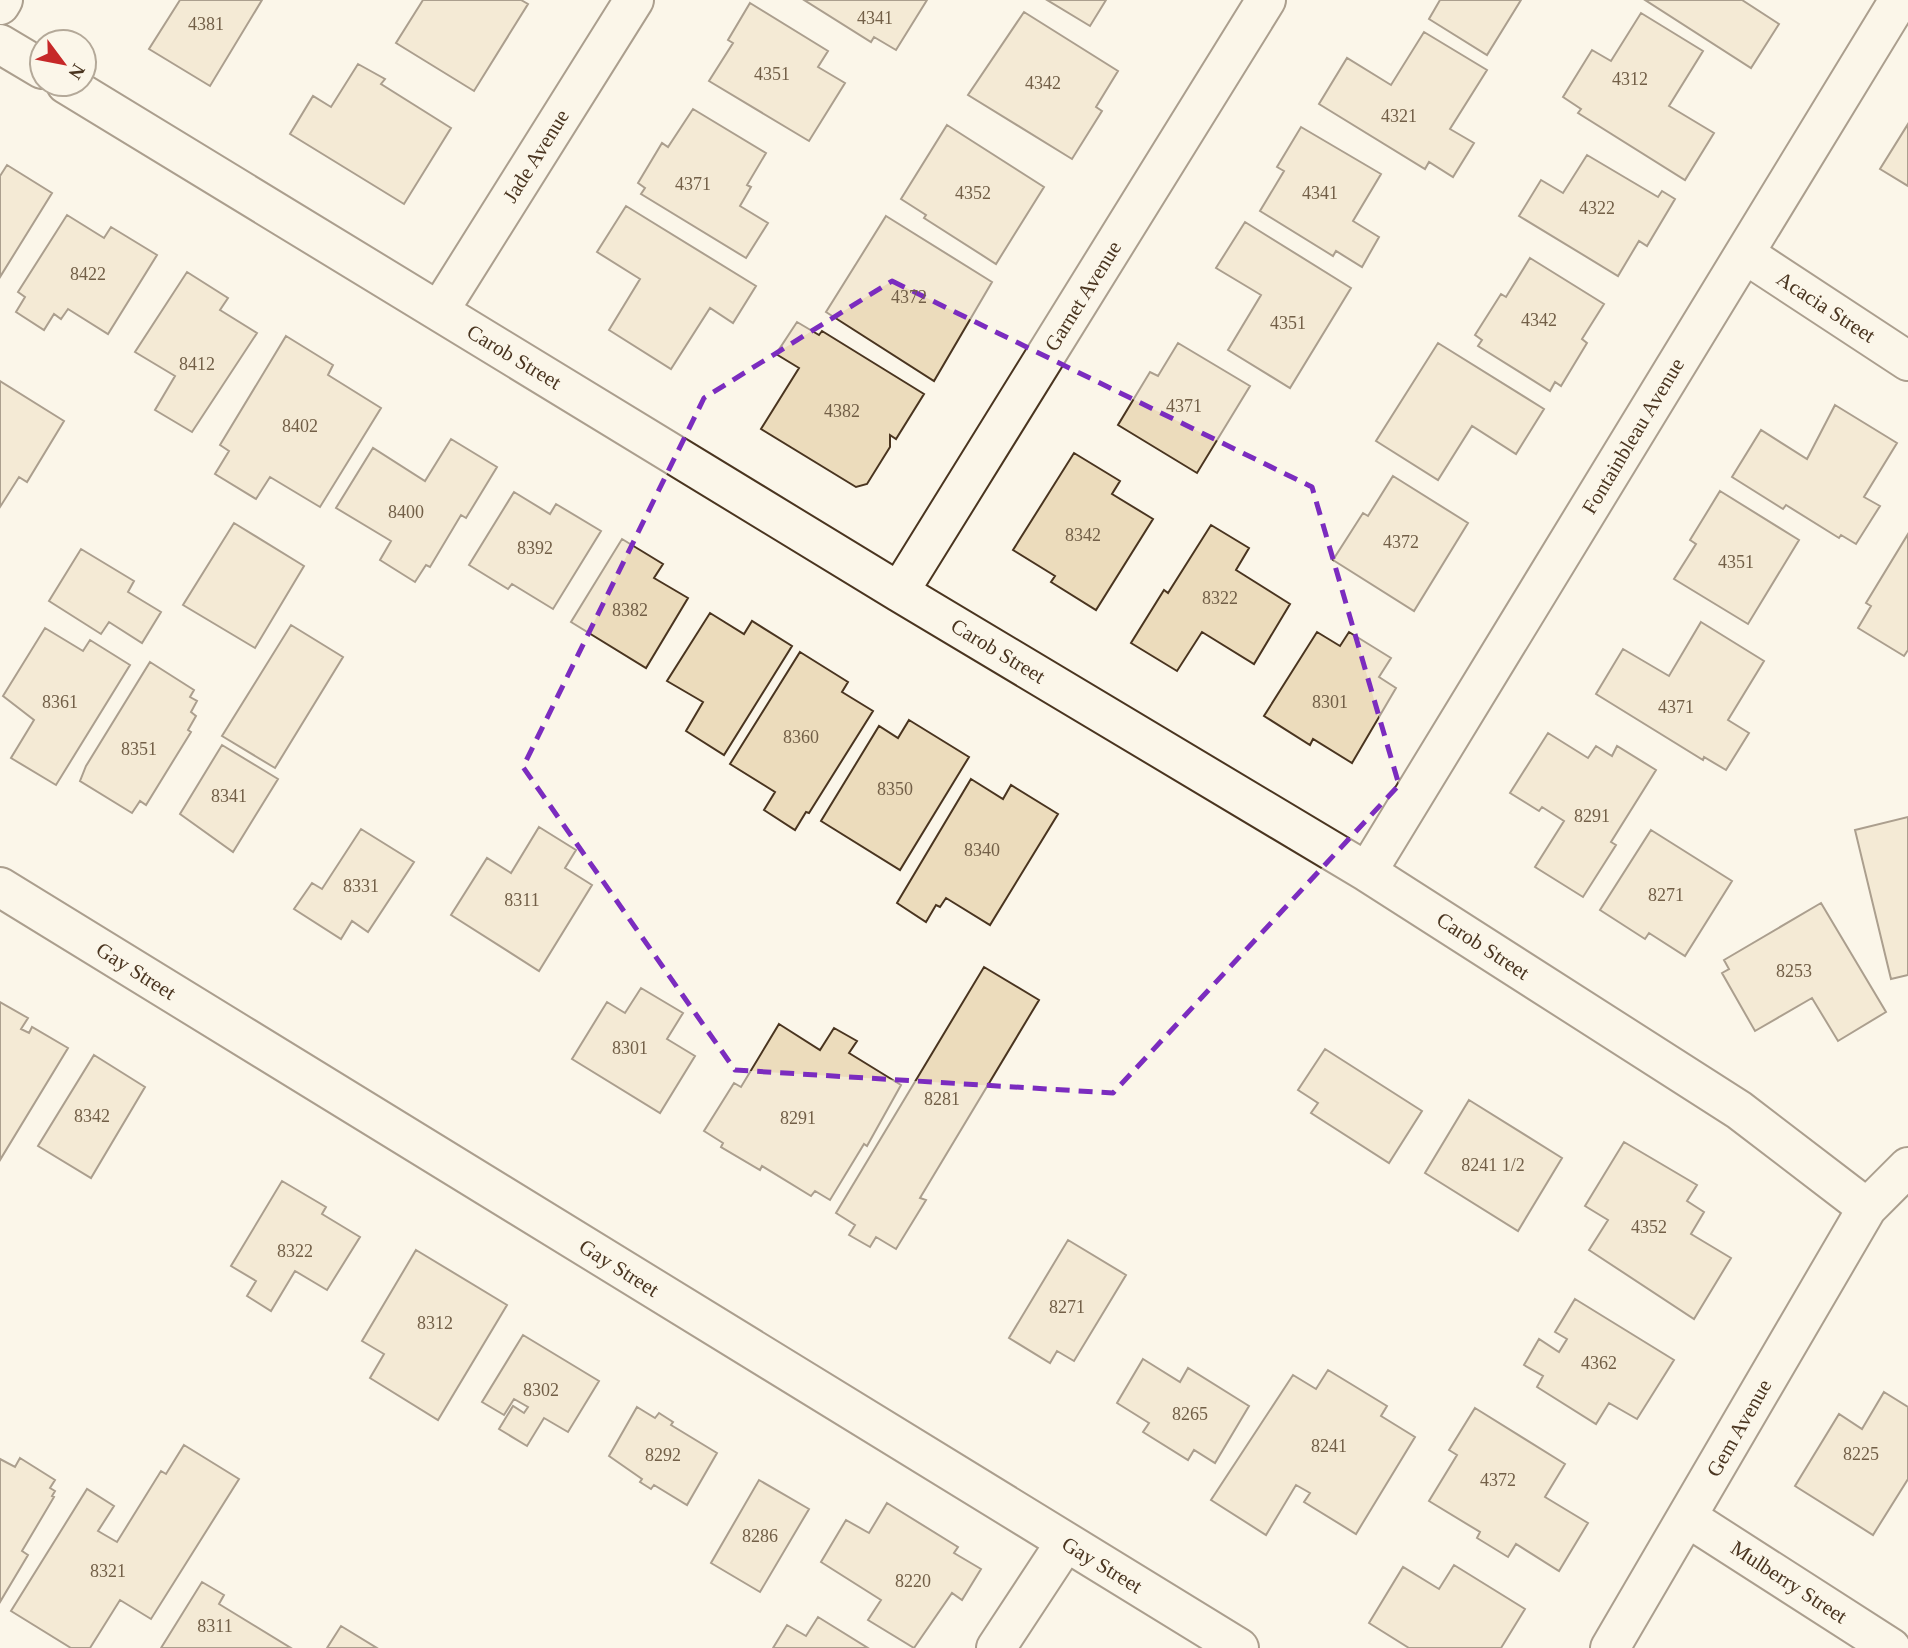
<svg xmlns="http://www.w3.org/2000/svg" width="1908" height="1648" font-family="'Times New Roman',serif">
<style>
.building{fill:#ecdcbc;stroke:#4a3520;stroke-width:2}
.lines{fill:none;stroke-linecap:round;stroke-linejoin:round}
.minor-casing{stroke:#4a3520;stroke-width:42}
.minor{stroke:#fbf6e9;stroke-width:38}
.marked{fill:none;stroke:#7b2cbf;stroke-width:5;stroke-dasharray:14 9;stroke-linejoin:round}
.labels{text-anchor:middle;dominant-baseline:central;stroke-width:5;stroke-linejoin:round;paint-order:stroke}
.number-label{font-size:18px;fill:#725f47}
.street-label{font-size:21px;fill:#4a3520;stroke:#fbf6e9}
</style>
<rect width="100%" height="100%" fill="#fbf6e9"/>
<path class="building" d="M180,0H262L210,86L149,49Z
M423,0H521L528,4L474,91L396,43Z
M804,0H927L896,50L874,37L871,42Z
M1047,0H1106L1090,26Z
M1440,0H1521L1487,55L1429,19Z
M1645,0H1742L1779,24L1751,68Z
M750,3L828,51L818,67L845,83L809,141L709,81L733,43L728,40Z
M1024,12L1118,71L1096,107L1102,111L1072,159L968,95Z
M1641,13L1703,51L1669,106L1714,133L1685,180L1578,113L1581,109L1563,97L1592,50L1611,61Z
M1424,32L1487,70L1450,129L1474,143L1453,177L1429,162L1425,169L1319,104L1347,58L1391,85Z
M358,64L385,79L381,84L451,128L404,204L290,134L313,96L331,107Z
M693,109L766,153L747,185L751,187L740,206L768,223L746,258L641,194L645,188L638,183L662,143L668,147Z
M1908,124V186L1880,169Z
M947,125L1044,187L996,264L924,218L926,215L901,199Z
M1301,127L1381,174L1353,221L1379,237L1362,267L1336,251L1333,256L1260,211L1284,171L1277,167Z
M1587,155L1658,197L1662,191L1675,199L1647,246L1639,241L1618,276L1519,216L1541,180L1563,193Z
M7,165L52,193L0,277V176Z
M626,206L756,286L733,323L710,308L671,369L609,330L640,279L597,252Z
M67,215L104,238L111,227L157,255L108,334L68,309L61,319L54,314L44,330L16,312L25,297L18,292Z
M886,216L992,282L934,381L826,312Z
M1245,222L1351,288L1290,388L1228,350L1261,295L1216,268Z
M1530,258L1604,304L1582,339L1587,343L1561,386L1555,382L1550,391L1478,346L1482,340L1475,335L1501,294L1506,297Z
M187,272L228,298L220,310L257,333L192,432L155,410L175,376L135,352Z
M797,322L819,335L822,331L924,394L896,439L890,435V447L867,484L856,487L761,429L799,368L776,354Z
M286,336L333,365L328,375L381,408L320,507L270,477L256,499L215,474L229,451L220,445Z
M1178,343L1250,386L1197,473L1118,425L1150,372L1158,376Z
M1438,343L1544,409L1516,454L1472,426L1438,480L1376,441Z
M0,381L64,421L27,482L19,477L0,507Z
M1835,405L1897,443L1864,497L1880,506L1856,544L1841,535L1839,538L1786,505L1783,509L1732,477L1761,430L1807,459Z
M451,439L497,467L466,518L461,515L430,567L426,565L415,582L380,560L391,541L336,508L373,448L425,481Z
M1074,453L1120,481L1112,494L1153,519L1096,610L1051,582L1055,576L1013,550Z
M1393,476L1468,523L1414,611L1333,560L1363,513L1368,516Z
M1720,491L1799,540L1748,624L1674,579L1696,544L1690,540Z
M514,492L550,514L556,504L601,531L553,609L512,584L508,589L469,565Z
M234,523L304,566L255,648L183,605Z
M1211,525L1249,548L1236,570L1290,604L1254,664L1202,632L1177,671L1131,643L1164,590L1168,593Z
M1908,534V650L1904,656L1858,628L1871,606L1866,603Z
M622,539L663,564L654,578L688,598L646,668L571,622Z
M81,549L134,581L128,592L161,612L142,643L109,622L101,634L49,601Z
M710,613L744,634L752,621L792,646L724,755L686,731L703,702L667,681Z
M1701,622L1764,661L1728,720L1749,733L1726,770L1704,757L1703,760L1596,694L1623,649L1669,676Z
M291,625L343,657L275,768L222,736Z
M45,628L83,651L90,640L130,665L56,785L11,758L34,720L3,696Z
M1317,632L1340,646L1349,632L1391,658L1379,677L1396,688L1352,763L1313,739L1310,745L1264,716Z
M800,652L848,682L842,692L873,711L809,813L806,812L795,830L764,810L775,792L730,764Z
M150,662L194,690L190,697L197,701L191,712L196,716L188,730L191,732L146,805L140,801L132,813L80,781L86,766Z
M909,720L969,757L900,870L821,821L879,726L898,738Z
M1548,733L1588,758L1596,746L1612,756L1617,746L1656,770L1611,842L1616,845L1583,897L1535,867L1564,821L1542,807L1539,811L1510,793Z
M222,745L278,779L233,852L180,814Z
M971,779L1003,799L1011,785L1058,814L990,925L946,898L940,907L936,905L926,922L897,903Z
M1908,817V975L1891,979L1855,830Z
M539,827L576,850L565,868L592,885L539,971L451,915L487,858L511,873Z
M361,829L414,862L368,932L352,921L341,939L294,909L312,883L322,889Z
M1651,830L1732,881L1685,956L1649,933L1645,939L1600,910Z
M1821,903L1886,1012L1838,1041L1812,998L1755,1031L1722,973L1729,969L1724,960Z
M984,967L1039,1000L920,1198L926,1200L896,1249L876,1237L870,1247L849,1235L855,1225L836,1213Z
M641,988L683,1013L667,1039L695,1056L660,1113L572,1059L607,1002L625,1013Z
M0,1002L28,1018L21,1029L29,1033L32,1027L68,1048L0,1160Z
M779,1024L820,1050L834,1028L857,1041L849,1053L901,1085L867,1146L864,1144L830,1200L815,1191L811,1196L762,1166L760,1170L721,1147L723,1143L704,1131L734,1083L741,1087Z
M1325,1049L1422,1111L1389,1163L1311,1113L1318,1103L1298,1090Z
M94,1055L145,1087L91,1178L38,1146Z
M1469,1100L1562,1158L1518,1231L1425,1173Z
M1624,1142L1697,1185L1687,1201L1704,1212L1691,1234L1731,1258L1694,1319L1589,1250L1608,1220L1585,1206Z
M282,1181L326,1207L322,1214L360,1237L327,1290L295,1271L271,1311L247,1296L256,1281L231,1266Z
M1068,1240L1126,1275L1074,1361L1057,1351L1050,1363L1009,1338Z
M416,1250L507,1305L438,1420L370,1378L384,1354L362,1341Z
M1575,1299L1674,1360L1637,1419L1609,1403L1596,1424L1537,1387L1543,1376L1524,1365L1539,1339L1559,1352L1567,1339L1555,1332Z
M523,1335L599,1381L568,1432L544,1418L527,1446L499,1429L513,1406L524,1413L528,1407L514,1399L504,1415L482,1402Z
M1143,1359L1180,1382L1188,1368L1249,1406L1215,1463L1194,1450L1188,1460L1143,1432L1149,1423L1117,1403Z
M1328,1370L1387,1406L1381,1416L1415,1437L1356,1534L1304,1502L1310,1493L1296,1485L1266,1535L1211,1500L1293,1375L1316,1389Z
M1884,1392L1908,1407V1479L1873,1535L1795,1486L1839,1414L1862,1429Z
M637,1407L655,1418L659,1413L673,1422L671,1425L717,1453L687,1505L654,1485L651,1489L640,1482L642,1479L609,1456Z
M1475,1408L1565,1464L1545,1497L1588,1523L1559,1571L1516,1544L1508,1557L1477,1538L1480,1532L1429,1501L1457,1455L1449,1450Z
M184,1445L239,1479L151,1619L120,1600L90,1648H71L11,1611L87,1489L114,1506L98,1531L117,1542L161,1471L166,1474Z
M20,1458L55,1480L50,1488L55,1491L52,1496L54,1497L22,1551L28,1555L0,1602V1459L15,1467Z
M759,1480L809,1509L760,1592L711,1563Z
M887,1503L958,1547L954,1553L981,1569L962,1600L952,1593L914,1648L868,1620L881,1600L821,1562L846,1520L869,1533Z
M1454,1565L1525,1609L1501,1648H1409L1369,1623L1403,1567L1439,1589Z
M202,1582L224,1595L219,1604L291,1648H161Z
M818,1617L868,1648H773L787,1625L806,1636Z
M341,1626L377,1648H327Z"/>
<g class="lines">
<g class="minor-casing">
<path id="minor" d="M0,5L3,0
M0,44L42,69
M66,84L899,592L1367,872L1739,1110L1867,1208L1908,1167
M1745,254L1908,361
M439,311L634,0
M899,592L1266,0
M1367,872L1899,0
M0,887L1239,1648
M1687,1517L1891,1648
M996,1648L1065,1543
M1610,1648L1867,1208"/>
</g>
<use href="#minor" class="minor"/>
</g>
<path d="M0 0H1908V1648H0ZM892,281L1312,487L1399,785L1113,1093L735,1070L523,767L704,398Z" fill="#fbf6e9" fill-opacity=".55" fill-rule="evenodd"/>
<path class="marked" d="M892,281L1312,487L1399,785L1113,1093L735,1070L523,767L704,398Z"/>
<g class="labels">
<g class="number-label">
<text x="875" y="18">4341</text>
<text x="206" y="24">4381</text>
<text x="772" y="74">4351</text>
<text x="1630" y="79">4312</text>
<text x="1043" y="83">4342</text>
<text x="1399" y="116">4321</text>
<text x="693" y="184">4371</text>
<text x="973" y="193">4352</text>
<text x="1320" y="193">4341</text>
<text x="1597" y="208">4322</text>
<text x="88" y="274">8422</text>
<text x="909" y="297">4372</text>
<text x="1539" y="320">4342</text>
<text x="1288" y="323">4351</text>
<text x="197" y="364">8412</text>
<text x="1184" y="406">4371</text>
<text x="842" y="411">4382</text>
<text x="300" y="426">8402</text>
<text x="406" y="512">8400</text>
<text x="1083" y="535">8342</text>
<text x="1401" y="542">4372</text>
<text x="535" y="548">8392</text>
<text x="1736" y="562">4351</text>
<text x="1220" y="598">8322</text>
<text x="630" y="610">8382</text>
<text x="60" y="702">8361</text>
<text x="1330" y="702">8301</text>
<text x="1676" y="707">4371</text>
<text x="801" y="737">8360</text>
<text x="139" y="749">8351</text>
<text x="895" y="789">8350</text>
<text x="229" y="796">8341</text>
<text x="1592" y="816">8291</text>
<text x="982" y="850">8340</text>
<text x="361" y="886">8331</text>
<text x="1666" y="895">8271</text>
<text x="522" y="900">8311</text>
<text x="1794" y="971">8253</text>
<text x="630" y="1048">8301</text>
<text x="942" y="1099">8281</text>
<text x="92" y="1116">8342</text>
<text x="798" y="1118">8291</text>
<text x="1493" y="1165">8241 1/2</text>
<text x="1649" y="1227">4352</text>
<text x="295" y="1251">8322</text>
<text x="1067" y="1307">8271</text>
<text x="435" y="1323">8312</text>
<text x="1599" y="1363">4362</text>
<text x="541" y="1390">8302</text>
<text x="1190" y="1414">8265</text>
<text x="1329" y="1446">8241</text>
<text x="1861" y="1454">8225</text>
<text x="663" y="1455">8292</text>
<text x="1498" y="1480">4372</text>
<text x="760" y="1536">8286</text>
<text x="108" y="1571">8321</text>
<text x="913" y="1581">8220</text>
<text x="215" y="1626">8311</text>
</g>
<g class="street-label">
<text transform="translate(536 156) rotate(-58)">Jade Avenue</text>
<text transform="translate(1083 296) rotate(-58)">Garnet Avenue</text>
<text transform="translate(1826 307) rotate(33)">Acacia Street</text>
<text transform="translate(514 357) rotate(31)">Carob Street</text>
<text transform="translate(1633 436) rotate(-59)">Fontainbleau Avenue</text>
<text transform="translate(998 651) rotate(31)">Carob Street</text>
<text transform="translate(1483 946) rotate(33)">Carob Street</text>
<text transform="translate(136 971) rotate(32)">Gay Street</text>
<text transform="translate(619 1268) rotate(32)">Gay Street</text>
<text transform="translate(1739 1428) rotate(-60)">Gem Avenue</text>
<text transform="translate(1102 1565) rotate(31)">Gay Street</text>
<text transform="translate(1789 1582) rotate(33)">Mulberry Street</text>
</g>
</g>
<g transform="translate(63 63) rotate(122)"><circle r="33" fill="#fbf6e9" stroke="#b4a999" stroke-width="2"/>
<path d="M0-5L12 26L0 18L-12 26Z" fill="#c62828"/>
<text y="-10" font-size="19" font-weight="bold" text-anchor="middle" fill="#4a3520">N</text>
</g>
</svg>
